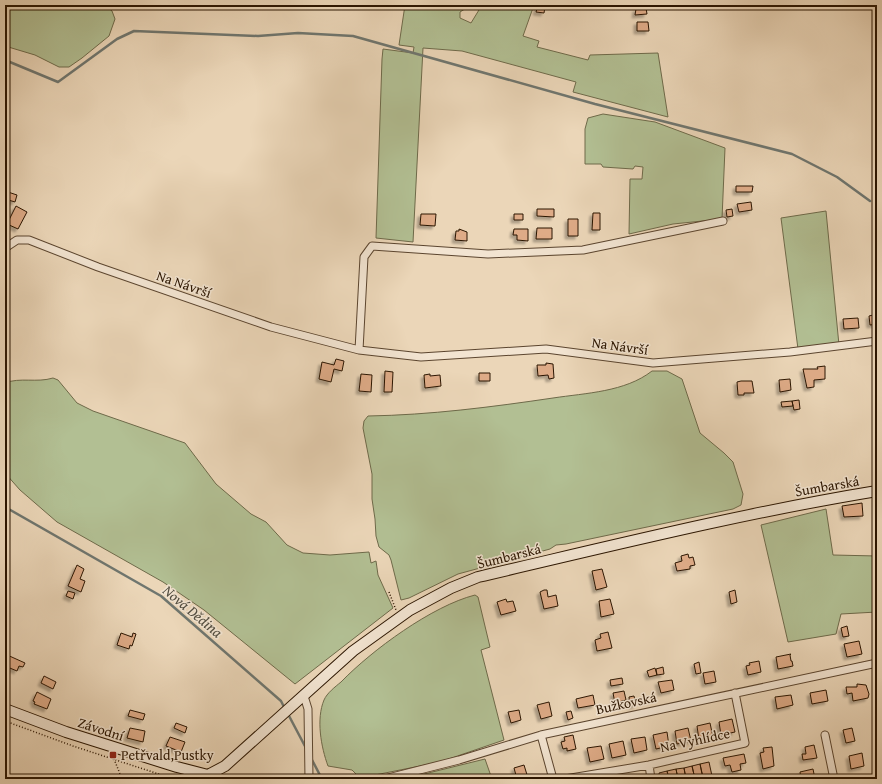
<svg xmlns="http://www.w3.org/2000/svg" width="882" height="784" font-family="'Gentium Book Plus',serif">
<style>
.green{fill:#b2bf93;stroke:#6e6a4a}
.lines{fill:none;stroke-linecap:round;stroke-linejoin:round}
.stream{stroke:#6f766f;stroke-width:2.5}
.building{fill:#deab87;stroke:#2b1501;filter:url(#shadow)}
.street-casing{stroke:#5b452f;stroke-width:9}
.secondary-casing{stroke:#2b1501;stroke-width:12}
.path{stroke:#2b1501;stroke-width:1.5;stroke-dasharray:1 2;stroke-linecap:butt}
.street{stroke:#f2e4d1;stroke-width:7}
.secondary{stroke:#f2e4d1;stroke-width:10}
.poi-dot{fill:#8f2418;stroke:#f2e4d1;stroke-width:1.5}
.labels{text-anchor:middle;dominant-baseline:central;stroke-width:3;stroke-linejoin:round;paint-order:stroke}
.street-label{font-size:14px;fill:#2b1501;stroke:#f2e4d1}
.poi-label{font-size:14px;fill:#2b1501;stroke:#f2e4d1;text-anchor:start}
.water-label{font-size:15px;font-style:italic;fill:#534e41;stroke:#f2e4d1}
</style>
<defs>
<filter id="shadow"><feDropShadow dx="-3" dy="3" stdDeviation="1" flood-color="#0004"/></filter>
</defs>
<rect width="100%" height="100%" fill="#ebd6b8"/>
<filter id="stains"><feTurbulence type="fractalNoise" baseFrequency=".005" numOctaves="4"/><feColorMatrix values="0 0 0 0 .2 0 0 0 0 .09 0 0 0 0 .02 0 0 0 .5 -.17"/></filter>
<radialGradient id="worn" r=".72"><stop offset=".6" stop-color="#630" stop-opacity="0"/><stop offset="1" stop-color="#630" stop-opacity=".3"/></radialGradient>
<path class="green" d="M5,5H105L112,11L115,19L109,36L82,58L69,67H59L35,55L5,46Z
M405,5H471L460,12V18L471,23L482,5H534L523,36L539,41L537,47L588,60L590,55L658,53L668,117L573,92L576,82L462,51L423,48L413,242L376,238L382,59L383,49L413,53L414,47L399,45Z
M603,114L655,122L725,148L722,219L673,224L629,234L630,179H642L643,167L635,166L633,169L603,167L601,164H585V129L588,118Z
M826,211L839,345L798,349L781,218Z
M652,371H667L682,379L700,433L724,453L733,462L743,494L741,505L733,509L566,544L556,545L550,549L458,574L409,598L401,600L391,560L389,555L379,547L376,536L375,519L372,499V474L363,428L364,421L368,416C430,415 492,407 553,398C586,393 625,392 652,371Z
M53,378L58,380L77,403L93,411L185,443L216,484L251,514L266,522L287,545L303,553L330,555L369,552L371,563L376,561L378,575L393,608L295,684L204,610L163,582L57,522L20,490L5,473V383C20,377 37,383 53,378Z
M826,509L833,555L877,556V612L841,614L836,634L788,642L761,525Z
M475,595L478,597L490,647L481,650L504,740L440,762L360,778L352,770L328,766C321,747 316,719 324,700C327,693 335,687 341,682C372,650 432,606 475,595Z
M485,759L492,779H404L412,777Z"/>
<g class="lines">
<path class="stream" d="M5,60L58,82L117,39L134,31L258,36L298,33L353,36L595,104L792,154L837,177L870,201
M5,507L161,596L281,701L285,709
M288,714L307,750
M311,758L322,779"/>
</g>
<path class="building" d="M538,6L545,7L544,13L536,12Z
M646,8L647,14L635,15L636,9Z
M637,22H648L649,31H637Z
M736,186H753L752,192H736Z
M5,191L17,195L15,202L5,199Z
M751,202L752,210L739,212L737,204Z
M16,206L27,212L18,229L7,224Z
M537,209H554V217L537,216Z
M732,209L733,216L727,217L726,210Z
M593,213H600V230H592Z
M421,214H436L435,226L420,225Z
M514,214H523V220H514Z
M568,219H578V236H568Z
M537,228H552V239H536Z
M459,229L467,232V241L455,240L456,231H459Z
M514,229H528V241L517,240V235H513Z
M877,314V324L870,325L869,316Z
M858,318L859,328L844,329L843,319Z
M336,359L344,361L342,371L334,369L331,382L319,379L322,362L334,365Z
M546,363L553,364L554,378L549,379L548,375L538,376L537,365H546Z
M825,366V379L814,380V387L807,388L803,369H818L817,367Z
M385,371L393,372L392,392H384Z
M479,373H490V381H479Z
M361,374L372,375L371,392L359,391Z
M430,374V376L440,375L441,386L425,388L424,375Z
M790,379L791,390L780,392L779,380Z
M741,381H752L754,393H744V395H738L737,382Z
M799,400L800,409L794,410L792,401Z
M792,401L793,406L782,407L781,402Z
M862,503L863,516L844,517L842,506Z
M688,554L689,558L693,557L695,565L690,566V569L677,571L675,563L682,561L681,556Z
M77,565L84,569L80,579L85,581L81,592L68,586Z
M602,569L607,587L596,590L592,571Z
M544,590H547L548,597L556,595L558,606L544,609L540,592Z
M735,590L737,602L731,604L729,592Z
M68,591L75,593L73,599L66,596Z
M506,599L507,602L513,601L516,611L501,615L497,602Z
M610,599L614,614L601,617L599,601Z
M847,626L849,636L843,637L841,628Z
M608,632L612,648L597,651L595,640L601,638L600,634Z
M121,633L132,637L133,633L136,634L132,646L130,645L129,649L117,645Z
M859,641L862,654L847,657L844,644Z
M5,654L25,663L23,667L19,666L17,671L5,666Z
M791,654L790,655L791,661H792L793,666L778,669L776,657Z
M759,661L761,672L748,675L746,666L750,665L749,663Z
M699,662L701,673L696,674L694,664Z
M663,667L664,674L657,675L656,669Z
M655,668L657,675L649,677L647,671Z
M714,671L716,682L705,684L703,673Z
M44,676L56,682L53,689L41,683Z
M622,678L623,684L611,686L610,680Z
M672,680L674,690L661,693L658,682Z
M857,684L866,685L869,694L868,698L853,701L852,693L847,694L846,687H857Z
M826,690L828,701L812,704L810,693Z
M624,691L626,700L615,703L613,693Z
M37,692L51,699L47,709L34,704L35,702L33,701Z
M593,695L595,705L578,708L576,699Z
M791,695L793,705L777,709L775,697Z
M634,696L636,705L630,706L629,697Z
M549,702L552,716L541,719L537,705Z
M130,710L145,714L143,720L128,716Z
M519,710L521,720L511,723L508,712Z
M571,711L573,718L568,720L566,712Z
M732,719L735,732L721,735L719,722Z
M176,723L187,727L185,733L174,728Z
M710,723L713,737L699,740L697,726Z
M130,728L145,731L143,742L127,738Z
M688,728L691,741L677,744L675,731Z
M852,728L855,741L846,743L843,730Z
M667,732L669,746L656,749L653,735Z
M573,735L576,749L567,751V748L563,749L561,742L565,741L564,737Z
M170,737L185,742L181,752L166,746Z
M645,737L647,750L634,753L631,739Z
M623,741L626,755L612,758L609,744Z
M814,745L817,758L803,760L802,754H806L805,747Z
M601,746L604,759L590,762L587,748Z
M772,747L774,766L763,769L760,753L764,752L763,748Z
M862,753L864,766L851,769L849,756Z
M744,754L746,763L740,764L741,770L732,772L730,765L725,766L723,758Z
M709,762L712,776L703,778L700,764Z
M700,764L703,778L695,779L692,766Z
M524,765L528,778L517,779L514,768Z
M692,766L695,779H686L684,768Z
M684,768L686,779H678L676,769Z
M676,769L678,779H669L667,771Z
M813,769L815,779H801L800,772Z
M667,771L669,779H660L659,773Z"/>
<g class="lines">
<g class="street-casing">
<path id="street" d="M5,248L17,240H29L98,267L271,327L359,350L421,357L546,349L653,363L790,352L877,341
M359,350L364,257L372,246L488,254L583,250L723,221
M304,696L308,709L309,779
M541,735L553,779
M825,735L834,779
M649,765L651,779
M208,775L219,779
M384,779L459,760L541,735L877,663
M565,779L649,765L745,743L735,693"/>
</g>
<g class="secondary-casing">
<path id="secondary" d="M5,709L66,732L177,767L208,775
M208,775L225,766L353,651L410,610L451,588L478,577C611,546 743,513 877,491"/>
</g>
<path class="path" d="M389,592L396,610
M5,721L73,746L174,779
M114,759L122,779"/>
<use href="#street" class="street"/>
<use href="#secondary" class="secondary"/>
</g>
<rect class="poi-dot" x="109" y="751" width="8" height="8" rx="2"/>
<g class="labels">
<g class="street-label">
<text transform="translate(184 284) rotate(19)">Na Návrší</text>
<text transform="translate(620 346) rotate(8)">Na Návrší</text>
<text transform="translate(827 486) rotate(-10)">Šumbarská</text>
<text transform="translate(509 556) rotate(-14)">Šumbarská</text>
<text transform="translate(626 703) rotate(-12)">Bužkovská</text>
<text transform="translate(101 729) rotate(18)">Závodní</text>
<text transform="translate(695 740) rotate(-12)">Na Vyhlídce</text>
</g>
<g class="poi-label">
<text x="121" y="755">Petřvald,Pustky</text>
</g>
<g class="water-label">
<text transform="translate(193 611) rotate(40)">Nová Dědina</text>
</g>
</g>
<rect width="882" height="784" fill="none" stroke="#ebd6b8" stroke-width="20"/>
<rect x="6" y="6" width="870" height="772" fill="none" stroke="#2b1501" stroke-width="2"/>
<rect x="10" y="10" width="862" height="764" fill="none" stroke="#2b1501"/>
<rect width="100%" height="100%" filter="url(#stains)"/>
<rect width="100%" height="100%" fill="url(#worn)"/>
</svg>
